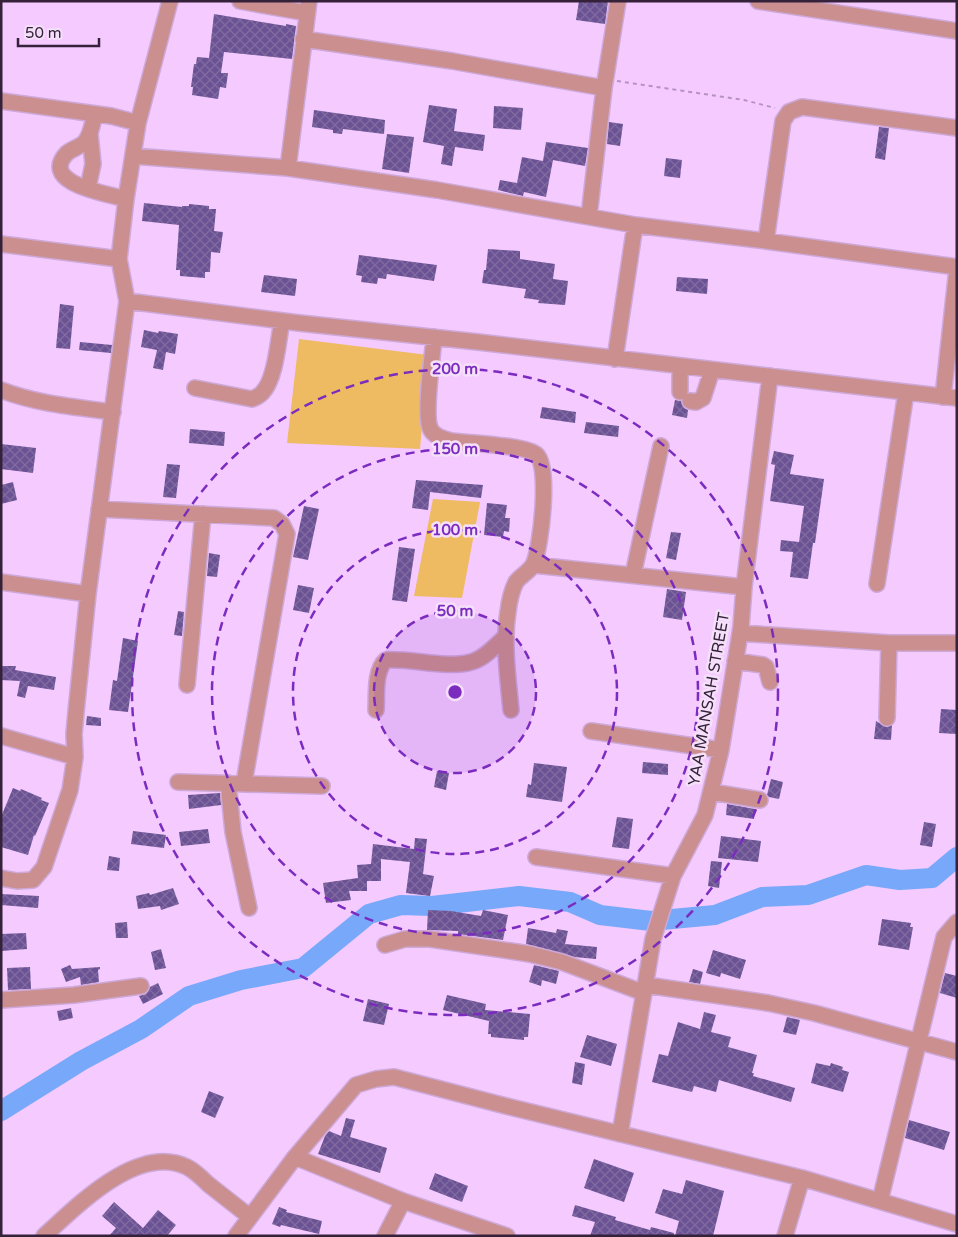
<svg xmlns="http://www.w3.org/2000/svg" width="958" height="1237" font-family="'Varela Round',sans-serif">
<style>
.pitch{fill:#eebb63}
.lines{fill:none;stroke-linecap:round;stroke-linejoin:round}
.river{stroke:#77a8f9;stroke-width:20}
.building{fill:url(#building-cross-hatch)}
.minor-casing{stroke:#cea8d8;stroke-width:18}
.path{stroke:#b693bf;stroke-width:2;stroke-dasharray:4 4;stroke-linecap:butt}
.minor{stroke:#ca8f8e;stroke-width:15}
.ring{fill:none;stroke:#7b2cbf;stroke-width:2.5;stroke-dasharray:9 6}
.labels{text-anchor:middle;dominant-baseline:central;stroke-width:5;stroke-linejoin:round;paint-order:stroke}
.street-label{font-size:16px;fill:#35213a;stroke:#f5e0fa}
.centre{fill:#7b2cbf;stroke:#f5e0fa;stroke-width:2.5}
.ring-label{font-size:15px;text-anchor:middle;font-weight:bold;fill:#7b2cbf;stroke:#f5e0fa;stroke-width:5;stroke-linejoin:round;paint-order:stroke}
</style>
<defs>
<pattern id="building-cross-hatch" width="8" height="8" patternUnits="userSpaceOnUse" patternTransform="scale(1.25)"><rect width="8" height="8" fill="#6b5294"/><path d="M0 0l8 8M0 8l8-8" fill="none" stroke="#816ca0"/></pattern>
</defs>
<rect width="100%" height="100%" fill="#f4caff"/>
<path class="pitch" d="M299,339L428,355L420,449L287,443Z
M433,499L480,502L462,598L414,596Z"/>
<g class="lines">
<path class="river" d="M1,1111L81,1061L141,1029L189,996L241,980L303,968L369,914L401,905L432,906L519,896L570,902L600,915L651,921L715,915L762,897L808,895L866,875L900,880L932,878L957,857"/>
</g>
<path class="building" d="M579,1H608L605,24L576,20Z
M214,14L286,26V24L296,26L292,59L224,52L221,73H228L226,88L220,87L218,99L192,95L193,87H191L194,64H196L197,57L209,58Z
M429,105L457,109L454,131L485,135L483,151L455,147L452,166L441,164L444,146L423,142Z
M494,106L523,108L521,130L493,128Z
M314,110L385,120L384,134L343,129L342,134L333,133V130L312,127Z
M609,122L623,124L620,146L607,144Z
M879,127L889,128L885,160L875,158Z
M387,134L414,137L409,173L382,169Z
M546,142L588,148L585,166L553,160L546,197L524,192L523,196L498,190L500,180L517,183L522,157L543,161Z
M666,158L682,160L680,178L664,176Z
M144,203L182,207V206H189V204L209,206V209H216L214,231L223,232L220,253L211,252L210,272H205V278L180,276V270H176L179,225L142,221Z
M488,249L520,251V259L555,264L553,279L568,281L565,305L538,303L539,300L524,298L526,289L482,283L484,270H486Z
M359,255L437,265L434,281L387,274L386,279L378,278L377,284L361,282L362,276L356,275Z
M264,275L297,279L295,296L261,292Z
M677,277L708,279L707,294L676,291Z
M60,304L74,306L70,349L56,348Z
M144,330L158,333L159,331L178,334L175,354L166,352L163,370L153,368L157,350L141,347Z
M80,342L112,345L111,353L79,350Z
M675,400L681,401L684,408L688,410L687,418L672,415Z
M542,407L576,412L575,423L540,418Z
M586,422L619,426L618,437L584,433Z
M190,429L225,432L224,446L189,443Z
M1,444L36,448L33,473L1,469Z
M774,451L794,455L790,474L824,479L815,543H813L808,579L790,577L793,552L780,551L781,540L799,542L804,506L770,501L775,465L771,464Z
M167,464L180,465L176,498L163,497Z
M416,480L483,485L481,498L430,492L428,510L412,508Z
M13,482L17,500L1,504V485Z
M487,503L507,505L505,518H510L509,532L504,531L503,537L484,535Z
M304,506L319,509L308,560L293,557Z
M671,532L681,533L676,560L666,558Z
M399,547L415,549L407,602L392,600Z
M209,553L220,555L217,577L207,576Z
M298,585L314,588L309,613L293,610Z
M667,589L686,592L682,620L663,617Z
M178,611L184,612L182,636L174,635Z
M123,638L138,641L128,712L109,710L113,680L117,681Z
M1,666H16L15,670L56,677L54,690L28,686L25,698L17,696L20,681L1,680Z
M941,709L957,710V734L939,733Z
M87,716L101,718V726L86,725Z
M876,721L886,727L892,725L891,740L874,739Z
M643,762L668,764V775L642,773Z
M534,763L567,767L562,802L526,797L528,784L531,785Z
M437,771L449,773L446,790L434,787Z
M771,779L783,782L779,799L769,797L767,795Z
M13,788L20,791L21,789L42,798L41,800L49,803L35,836L34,835L28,855L1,847V817Z
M220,793L221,805L189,809L188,795Z
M727,804L755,809L754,819L726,815Z
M617,817L633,819L629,849L612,847Z
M924,822L936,824L932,847L920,845Z
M208,829L210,843L181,846L179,832Z
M133,831L166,835L164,848L131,844Z
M721,836L761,841L758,862L718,858Z
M415,838L427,839L423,874L434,876L430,896L406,893L410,862L381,859V881H367V891H349L351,900L326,903L323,883L358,878L357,865L371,864L373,844L414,849Z
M109,856L120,858L119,871L107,870Z
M711,861L722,862L719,888L708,886Z
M173,888L179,904L161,910L160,906L138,909L136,896L149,893L150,895Z
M1,894L39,896L38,908L1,905Z
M428,910L451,911L481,916L483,910L508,915L503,940L458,934V931L427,930Z
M882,919L911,923L910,927H913L909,950L878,945Z
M127,922L128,938H116L115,923Z
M528,928L556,933L557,929L568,931L565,944L597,947L596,959L574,957L526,944Z
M26,933L27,949L1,951V934Z
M161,949L166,968L155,970L151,952Z
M713,950L746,960L740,979L721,973L720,977L706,973Z
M70,965L72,969L100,967V969L98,970L99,982L81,985L80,977L66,982L61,969Z
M534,965L559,971L556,984L542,980L541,986L529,982Z
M30,967L31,989L8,990L7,968Z
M693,969L703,972L700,984L689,982Z
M945,973L957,976V998L940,993Z
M158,983L163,994L143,1004L139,996L146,994L150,987Z
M447,995L486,1004L485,1010L530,1014L528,1037H524V1040L491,1037V1034H488L489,1021L443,1010Z
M368,999L389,1004L384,1025L363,1021Z
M71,1008L73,1018L59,1021L57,1011Z
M704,1012L716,1015L711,1032L731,1037L728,1047L757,1055L752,1073H754L753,1076L795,1088L791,1102L719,1080L716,1092L694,1086L692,1092L652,1082L659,1054L668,1056L678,1022L700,1029Z
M787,1017L800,1020L796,1035L783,1032Z
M587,1035L617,1044L611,1066L580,1057Z
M575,1062L585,1064L582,1085L572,1083Z
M816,1063L830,1066L831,1063L843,1067L842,1070L849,1072L843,1092L811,1083Z
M209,1091L224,1097L215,1118L201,1112Z
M346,1118L355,1120L350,1137L387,1148L380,1173L318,1154L325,1136L329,1131L341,1136Z
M909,1120L950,1132L944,1150L905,1138Z
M594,1159L634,1173L624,1202L584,1188Z
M435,1173L468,1186L462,1202L429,1189Z
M686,1180L724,1191L713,1236H675L679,1221L655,1213L663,1189L682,1194Z
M114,1202L143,1228L158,1210L176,1225L167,1236H109L116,1228L102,1216Z
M575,1205L616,1217L615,1220L650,1230L651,1227L674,1233V1236H590L595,1222L572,1216Z
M279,1207L287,1210L286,1212L322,1221L319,1234L281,1225L280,1227L272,1224Z"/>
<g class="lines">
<g class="minor-casing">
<path id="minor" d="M240,1L307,13
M758,1L957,31
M303,39L452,61L604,88
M1,101L111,116L138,123
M95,114C92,124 91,136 84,143C79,147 72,149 67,153C38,184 109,194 126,199
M133,156L288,168L437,190L635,225L766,241L957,267
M288,168L309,1
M88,188L93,164L90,134
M589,216L604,88L618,1
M766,241L783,121L789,112L802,107L957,128
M1,244L119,259
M127,301L299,323L478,342L957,398
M434,337C433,355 423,417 431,430C435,437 444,439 451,441C467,443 527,445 537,455C550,468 541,546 534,563C531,571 521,575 516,582C512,590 509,603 508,612C503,644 508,678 511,710
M615,359L635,225
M680,366V392
M195,388L252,399C255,398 259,396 262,393C276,379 278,340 282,321
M1,390C37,404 75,407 113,412
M943,397L957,269
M690,401L696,402L703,398L712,370
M99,509L274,518L282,524L287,534L244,783
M534,565L744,587
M633,575L661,446
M1,582L88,594
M877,584L906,392
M740,633L889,643
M735,661L763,665L766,667L770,682
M187,685L203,514
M376,710C377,695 374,671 386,660C412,658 446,669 471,662C484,659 495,646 505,637
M887,718L889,643H957
M591,731L721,750
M1,736L75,757
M178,782L322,786
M228,783L233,832L249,908
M712,792L760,800
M536,857L673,876
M1,878L17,881L33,880L44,867L70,790L75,757L74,734L76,712L88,594L127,301L119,259L126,199L138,123L170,1
M385,945L405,939H430L530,954L562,962L644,993
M646,985L768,1003L814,1013L957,1052
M1,1000L74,995L141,986
M620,1134L653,939L673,876L705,815L721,750L741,627L744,587L770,376
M295,1157L403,1201L507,1236
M880,1201L944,937L957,922
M44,1236C77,1206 138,1143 187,1167C195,1171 202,1178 208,1184C222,1195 236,1206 250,1217
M236,1236L295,1157L356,1085L376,1079L394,1077L506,1106L802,1178L957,1224
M385,1236L403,1201
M785,1236L802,1178"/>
</g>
<path class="path" d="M617,81L744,100L775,108"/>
<use href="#minor" class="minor"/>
</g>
<circle cx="455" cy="692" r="81" fill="#7b2cbf" fill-opacity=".12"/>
<g class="ring">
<circle cx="455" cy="692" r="81"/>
<circle cx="455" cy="692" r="162"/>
<circle cx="455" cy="692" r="243"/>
<circle cx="455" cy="692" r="323"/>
</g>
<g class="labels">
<g class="street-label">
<text transform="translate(709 699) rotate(-80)">YAA MANSAH STREET</text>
</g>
</g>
<circle cx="455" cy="692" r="8" class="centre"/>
<g class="ring-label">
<text x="455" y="374">200 m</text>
<text x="455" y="454">150 m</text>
<text x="455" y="535">100 m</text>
<text x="455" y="616">50 m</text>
</g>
<rect width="958" height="1237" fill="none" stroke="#35213a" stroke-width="5"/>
<path d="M18 38v8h81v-8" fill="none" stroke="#35213a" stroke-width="2.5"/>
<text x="25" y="38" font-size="15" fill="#35213a" stroke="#f5e0fa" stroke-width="4" paint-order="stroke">50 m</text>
</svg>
